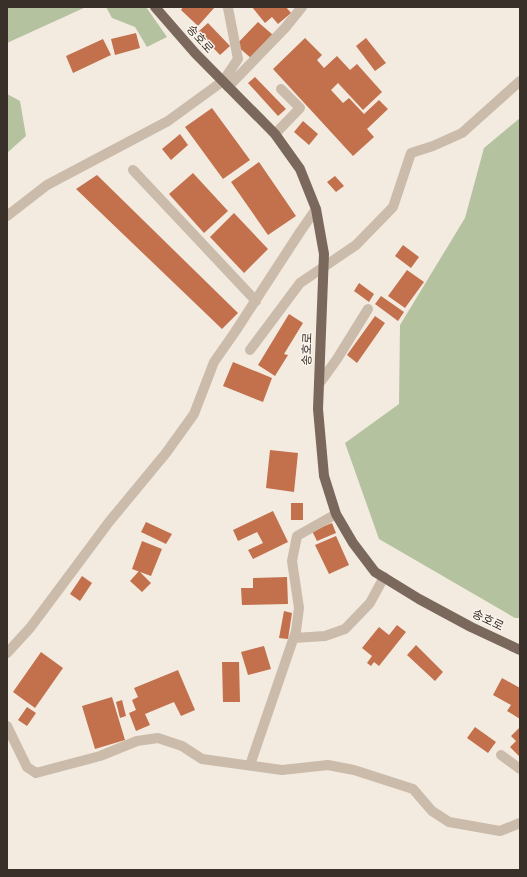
<svg xmlns="http://www.w3.org/2000/svg" width="527" height="877" font-family="'Alegreya Sans','Noto Sans KR',sans-serif">
<style>
.green{fill:#b5c2a0}
.building{fill:#c3704d}
.lines{fill:none;stroke-linecap:round;stroke-linejoin:round}
.minor{stroke:#cbbbab;stroke-width:10}
.major{stroke:#7b685c;stroke-width:10}
.labels{text-anchor:middle;dominant-baseline:central;stroke-width:3;stroke-linejoin:round;paint-order:stroke}
.street-label{font-size:12px;fill:#39302a;stroke:#faf4ec}
</style>
<rect width="100%" height="100%" fill="#f3ebe0"/>
<path class="green" d="M7,7H86L7,43Z
M106,7H146L167,37L147,47L135,27L112,18Z
M7,94L20,101L26,136L7,153Z
M520,118V618H515L379,539L345,443L399,404L400,325L465,218L484,148Z"/>
<path class="building" d="M183,7H215L198,26L181,10Z
M252,7H286L291,13L278,24L272,17L265,23Z
M258,22L273,35L252,59L236,45Z
M208,23L230,46L220,55L198,32Z
M136,33L140,48L115,55L111,39Z
M305,38L322,55L317,60L324,68L337,56L350,70L357,64L382,92L363,110L338,83L331,90L343,103L349,98L364,114L379,100L388,109L367,129L374,137L353,156L273,69Z
M366,38L386,63L375,71L356,46Z
M103,39L111,55L73,73L66,56Z
M255,77L286,109L278,116L248,83Z
M212,108L250,160L223,179L185,127Z
M303,121L318,134L309,145L294,132Z
M180,134L188,145L171,160L162,149Z
M259,162L296,216L268,235L231,182Z
M193,173L228,211L204,233L169,194Z
M97,175L238,313L222,329L76,189Z
M335,176L344,186L336,192L327,182Z
M234,213L268,249L244,273L210,237Z
M403,245L419,257L411,268L395,256Z
M407,270L424,282L405,308L388,296Z
M359,283L374,294L369,302L354,291Z
M381,296L404,312L398,321L375,304Z
M289,314L303,323L284,354L288,355L275,376L258,365Z
M375,316L385,323L357,363L347,355Z
M233,362L272,378L263,402L223,386Z
M270,450L298,453L294,492L266,488Z
M291,503H303V520H291Z
M273,511L288,542L253,559L248,550L263,543L257,532L238,541L233,530Z
M146,522L172,534L166,544L141,532Z
M332,523L336,533L317,541L312,531Z
M336,536L349,565L329,574L315,545Z
M142,541L162,549L151,576L132,569Z
M139,571L151,583L142,592L130,581Z
M82,576L92,583L80,601L70,594Z
M287,577L288,604L242,605L241,588H253V578Z
M284,611L292,613L288,639L279,638Z
M397,625L406,632L379,666L374,662L371,666L367,663L372,656L362,648L379,627L389,635Z
M416,645L443,672L435,681L407,655Z
M264,646L271,669L248,675L241,652Z
M41,652L63,668L35,708L13,692Z
M222,662H239L240,702H223Z
M178,670L195,710L181,716L174,702L145,714L150,725L136,731L129,713L136,710L132,700L138,697L134,688Z
M502,678L520,688V719L507,711L511,705L493,695Z
M112,697L125,740L95,749L82,706Z
M122,700L126,716L120,718L116,702Z
M27,707L36,713L27,726L18,720Z
M475,727L496,742L488,753L467,738Z
M520,727V757L510,747L516,741L511,736Z"/>
<g class="lines">
<path class="minor" d="M228,87L285,28L302,7
M275,134L300,108L281,89
M133,170L256,301
M7,216L47,185L168,121L223,81L238,59L228,8
M250,350L300,283L356,245L393,207L411,153L433,146L462,133L520,81
M319,384L337,359L368,309
M294,638L325,636L345,629L370,603L384,577
M7,653L30,628L109,522L166,453L194,414L214,362L235,332L300,232L316,209
M7,726L27,767L36,773L100,756L137,741L158,738L182,746L202,759L282,770L328,765L354,770L413,789L432,811L449,822L500,831L520,823
M501,755L520,769
M250,765L296,631L299,608L292,561L297,536L336,514"/>
<path class="major" d="M155,7L195,53L275,134L300,169L316,209L324,254L318,409L324,476L336,514L353,543L375,572L419,599L471,627L520,650"/>
</g>
<g class="labels">
<g class="street-label">
<text transform="translate(200 39) rotate(48)">송호로</text>
<text transform="translate(307 349) rotate(-88)">송호로</text>
<text transform="translate(488 620) rotate(26)">송호로</text>
</g>
</g>
<rect width="527" height="877" fill="none" stroke="#39302a" stroke-width="16"/>
</svg>
